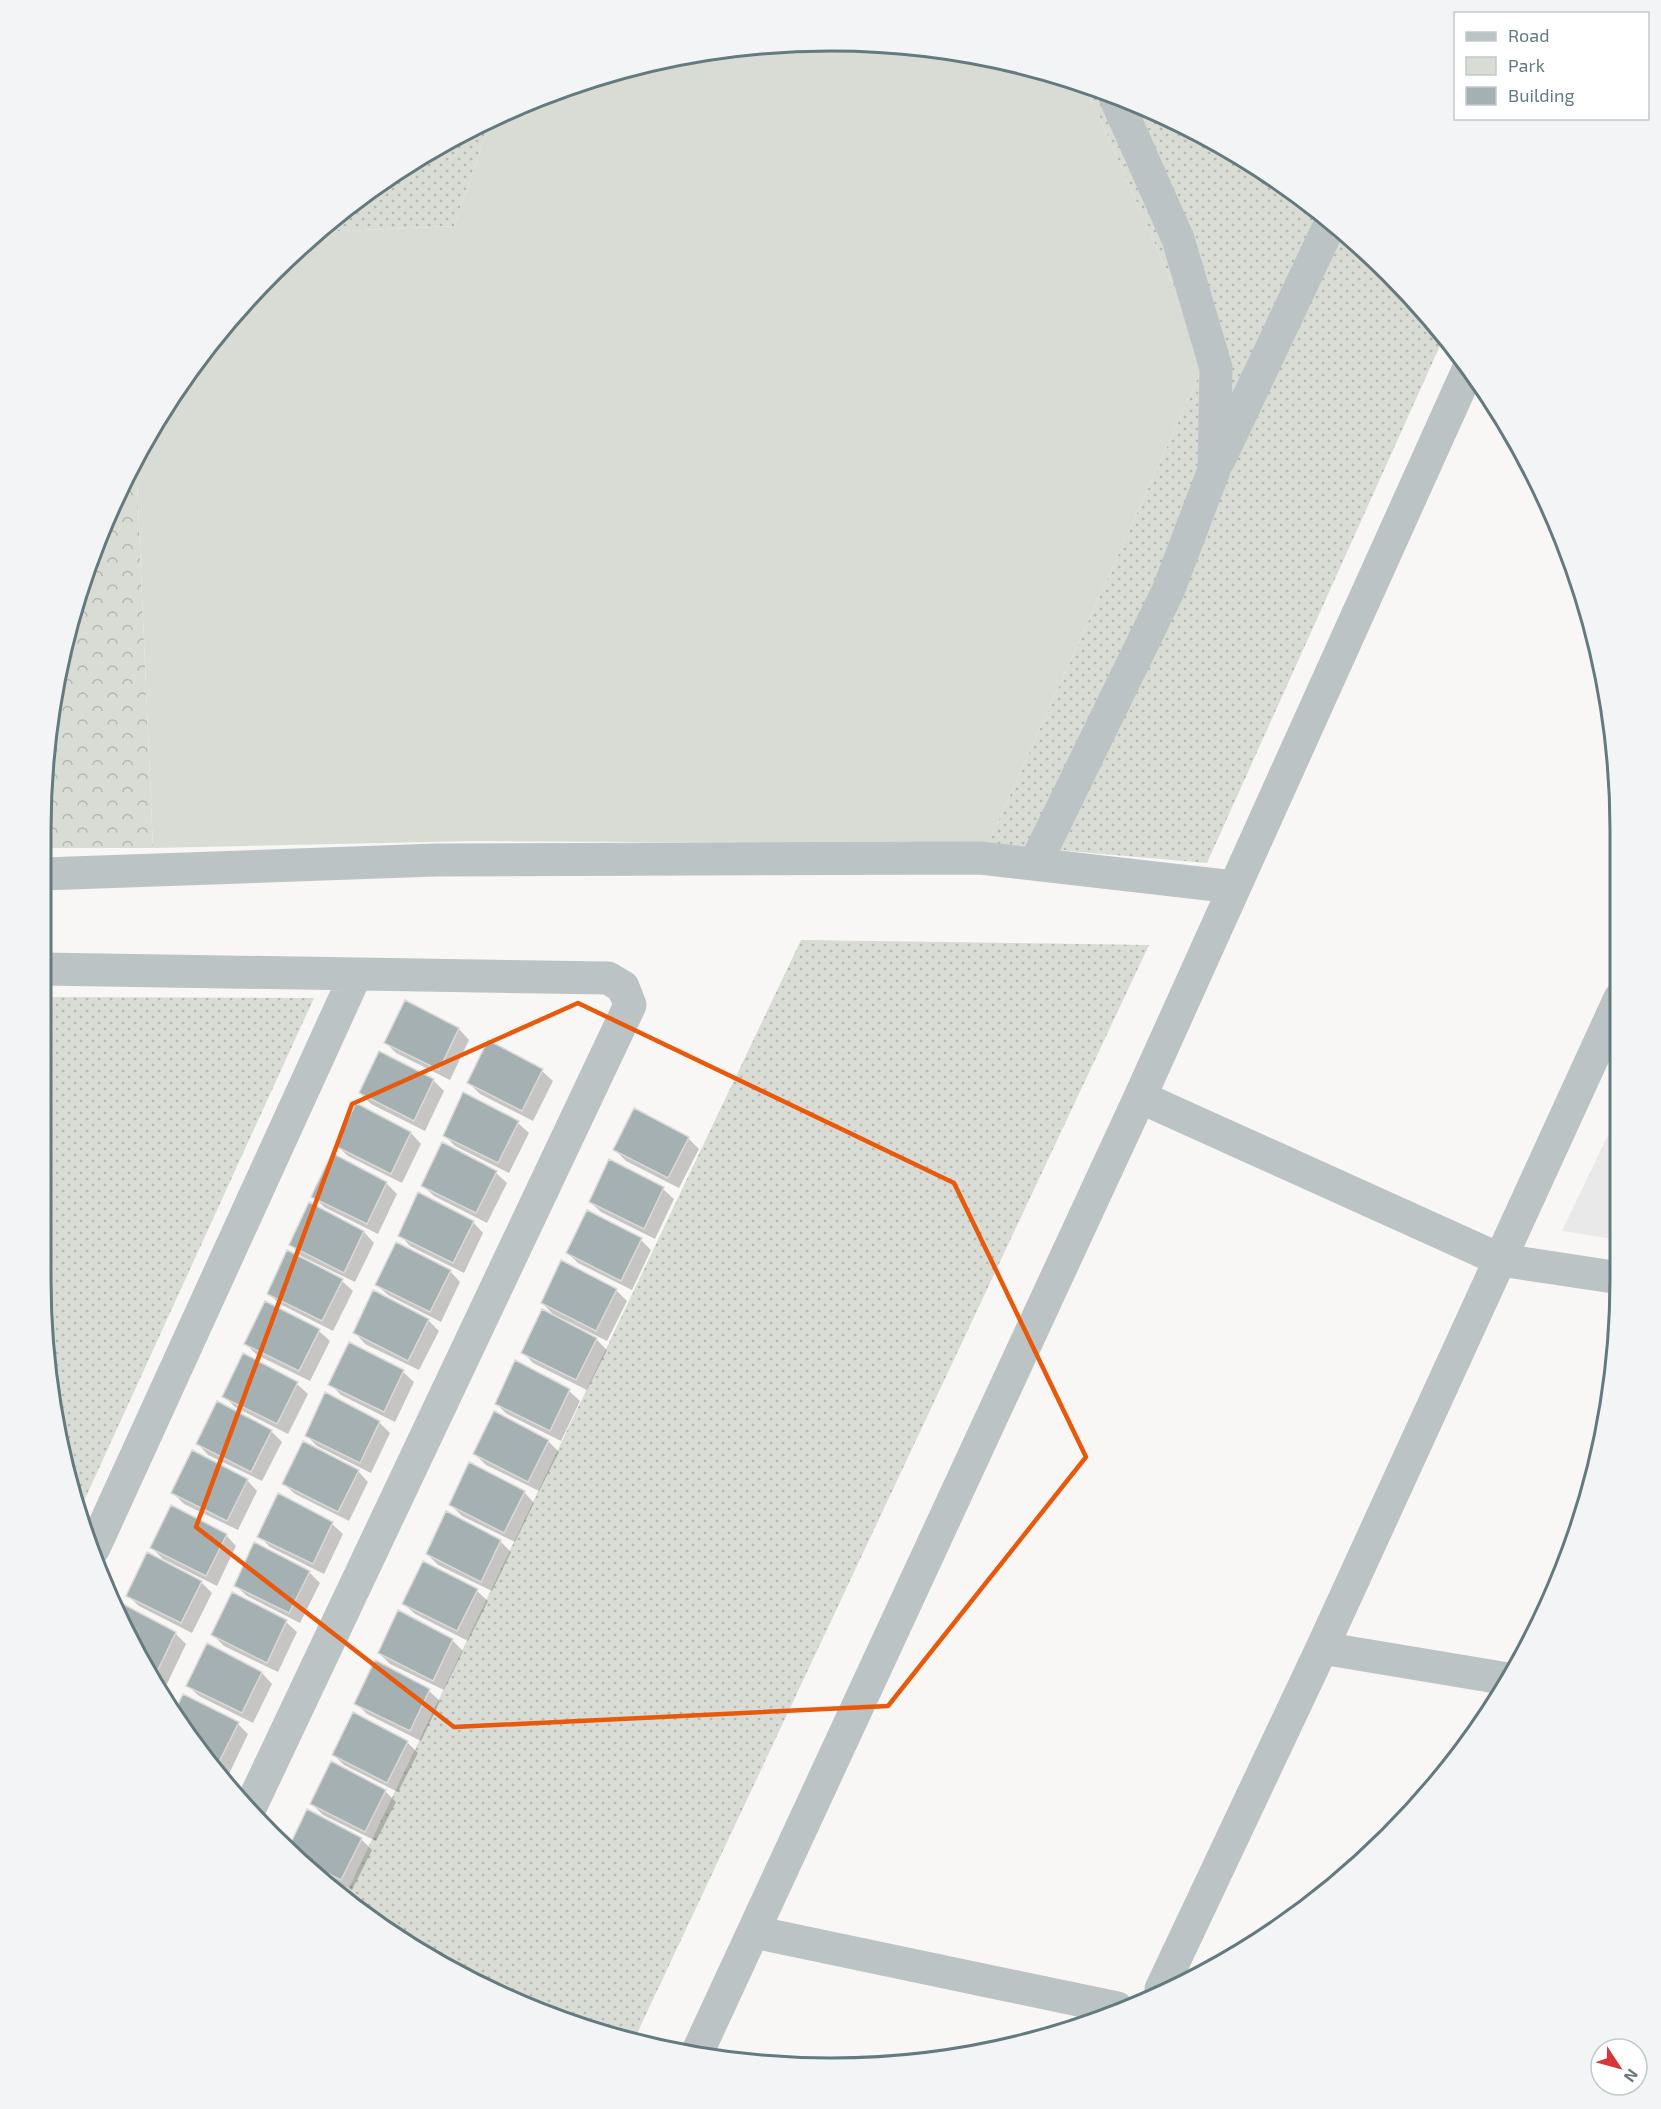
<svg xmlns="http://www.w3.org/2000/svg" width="1661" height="2109" font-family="'Exo 2',sans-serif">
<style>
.built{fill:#e8e9e8}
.grass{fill:url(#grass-dots)}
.forest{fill:url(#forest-crowns)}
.park{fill:#d9dcd5}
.shadow{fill:#0003}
.building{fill:#a4b0b2;stroke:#d9d9d7;stroke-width:1.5}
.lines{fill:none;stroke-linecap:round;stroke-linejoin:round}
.minor{stroke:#bcc3c4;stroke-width:33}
.marked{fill:none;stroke:#e8590c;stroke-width:4.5;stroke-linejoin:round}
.rim{fill:none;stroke:#657a7e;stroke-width:3}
</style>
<defs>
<pattern id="grass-dots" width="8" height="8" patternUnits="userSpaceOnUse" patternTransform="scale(1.5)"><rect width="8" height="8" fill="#d9dcd5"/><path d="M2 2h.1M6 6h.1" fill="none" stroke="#b4b7b2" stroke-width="1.8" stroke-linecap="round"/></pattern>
<pattern id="forest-crowns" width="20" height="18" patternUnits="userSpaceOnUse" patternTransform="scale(1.5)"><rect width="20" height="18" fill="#d9dcd5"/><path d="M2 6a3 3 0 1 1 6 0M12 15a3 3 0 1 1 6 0" fill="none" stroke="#b4b7b2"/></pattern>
</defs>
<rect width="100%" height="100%" fill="#f8f7f5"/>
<path class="built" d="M1620,1110V1240L1562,1231Z"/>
<path class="grass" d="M1086,87L1180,122L1312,204L1425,310L1444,337L1207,863L988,844L1206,360Z
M490,122L454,226L316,232L436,146Z
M801,940L1149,945L633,2042L626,2041L435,1962L346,1894Z
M41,997L314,998L79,1512L67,1483L41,1278Z"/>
<path class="forest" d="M136,458L153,848H42V779L83,576Z"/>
<path class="park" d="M883,42L1035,68L1086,87L1206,360L988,844L476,841L153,848L136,458L147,435L236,310L316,232L454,226L490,122L577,82L728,47Z"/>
<path class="shadow" d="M405,1002L459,1029L469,1040L450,1080L396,1053L386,1043Z
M542,1071L553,1081L533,1121L480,1094L469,1083Z
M433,1080L444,1091L425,1131L371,1104L360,1093Z
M357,1105L411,1133L421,1144L402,1183L348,1156L337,1146Z
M518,1123L529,1133L509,1173L455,1146L444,1135Z
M688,1138L699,1149L679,1188L626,1161L615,1150Z
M333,1156L387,1184L397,1194L378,1234L324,1207L313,1196Z
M610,1161L663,1189L674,1199L655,1239L601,1212L590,1202Z
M496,1173L507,1183L487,1223L434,1196L423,1186Z
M473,1222L483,1233L464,1273L410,1246L400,1235Z
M364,1232L374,1243L355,1282L301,1256L291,1245Z
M641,1240L651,1250L632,1290L578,1263L568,1253Z
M450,1271L460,1282L441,1322L388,1295L377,1285Z
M342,1281L353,1291L333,1331L280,1304L269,1294Z
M616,1290L627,1301L607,1341L553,1314L542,1303Z
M428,1320L439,1331L419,1370L365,1344L355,1333Z
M319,1331L330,1341L310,1381L257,1355L246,1344Z
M596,1339L607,1350L587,1390L533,1363L523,1352Z
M350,1344L403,1372L414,1382L395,1422L341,1395L330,1384Z
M243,1356L297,1384L308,1394L288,1434L235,1407L224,1396Z
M516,1362L569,1391L580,1401L561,1441L507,1414L496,1404Z
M379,1422L390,1433L371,1473L317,1446L306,1435Z
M271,1431L282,1442L262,1481L208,1455L198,1444Z
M548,1441L559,1452L539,1491L486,1465L475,1454Z
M358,1471L368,1482L349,1521L295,1494L284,1484Z
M247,1480L257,1491L238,1530L184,1504L173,1493Z
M524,1492L534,1503L515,1542L462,1516L451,1505Z
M332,1524L343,1534L324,1574L270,1547L259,1536Z
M226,1535L236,1546L217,1586L163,1559L152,1548Z
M500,1541L511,1552L492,1591L438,1565L427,1554Z
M309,1572L320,1583L300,1623L247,1596L236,1586Z
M201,1582L212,1593L192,1633L139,1606L128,1596Z
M477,1591L488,1601L468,1641L415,1614L404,1604Z
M122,1605L175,1633L186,1644L167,1684L146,1673L120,1609Z
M286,1622L297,1632L278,1672L224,1646L213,1635Z
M452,1640L463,1651L444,1690L390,1664L379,1653Z
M262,1673L272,1684L253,1723L199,1696L188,1686Z
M151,1680L164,1692L163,1695Z
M429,1691L440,1701L421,1741L367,1714L356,1703Z
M176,1712L238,1724L248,1734L229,1774L220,1769Z
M407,1742L418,1753L398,1792L344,1765L334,1755Z
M385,1791L396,1802L376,1841L323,1815L312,1804Z
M307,1811L361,1839L372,1850L352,1890L319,1873L289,1850Z"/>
<path class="building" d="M405,1000L459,1028L439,1070L384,1043Z
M488,1040L543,1069L522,1111L467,1083Z
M379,1051L434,1079L414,1121L359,1093Z
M463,1092L519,1121L498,1163L443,1136Z
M356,1103L411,1132L391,1174L335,1146Z
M634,1108L689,1137L668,1178L613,1150Z
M442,1142L497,1171L476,1213L421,1186Z
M332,1153L387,1182L367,1224L311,1197Z
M609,1159L664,1187L644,1229L589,1202Z
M418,1192L474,1221L453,1263L398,1236Z
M309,1202L364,1231L344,1273L289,1245Z
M587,1210L642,1238L621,1281L566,1253Z
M396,1242L451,1270L430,1312L375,1285Z
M287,1250L343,1279L322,1321L267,1294Z
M561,1260L617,1289L596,1331L541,1303Z
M373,1290L429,1319L408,1361L353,1333Z
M265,1301L320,1329L299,1371L244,1344Z
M542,1309L597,1338L576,1380L521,1353Z
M349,1342L404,1370L384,1412L328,1385Z
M243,1353L298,1382L277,1424L222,1397Z
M515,1360L570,1389L550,1431L495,1404Z
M325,1392L380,1421L360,1463L305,1436Z
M217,1401L272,1430L251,1472L196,1444Z
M494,1411L549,1440L528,1482L473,1454Z
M303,1441L359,1470L338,1512L282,1484Z
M192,1450L248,1479L227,1521L171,1493Z
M469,1462L525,1491L504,1533L449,1505Z
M278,1493L333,1522L313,1564L257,1537Z
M171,1505L227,1534L206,1576L150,1548Z
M446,1511L501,1540L481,1582L426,1554Z
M254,1542L310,1571L289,1613L234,1586Z
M147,1552L202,1581L181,1623L126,1596Z
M423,1561L478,1589L457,1631L402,1604Z
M232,1592L287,1620L267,1663L211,1635Z
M121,1603L176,1632L156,1674L144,1668L119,1608Z
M398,1610L453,1639L433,1681L378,1653Z
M207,1643L262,1672L242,1713L186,1686Z
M375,1660L430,1689L410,1731L354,1704Z
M183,1694L239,1722L218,1764L215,1763L175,1711Z
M353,1712L408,1741L387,1783L332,1755Z
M331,1761L386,1790L365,1832L310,1804Z
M307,1809L362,1838L341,1880L303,1861L288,1849Z"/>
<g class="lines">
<path class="minor" d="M1219,460L1331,222
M1035,864L1168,591L1214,470L1216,368L1178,239L1115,97
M42,874L436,860L980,858L1234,887
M42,969L608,978L623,987L630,1005L250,1808
M1140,1097L1501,1260L1620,1278
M94,1548L356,974
M1322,1648L1508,1679
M754,1932L1117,2008
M1161,1989L1322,1648L1620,998
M698,2051L1140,1097L1468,370"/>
</g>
<path class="marked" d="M578,1003L954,1183L1086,1457L888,1706L454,1727L196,1527L352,1104Z"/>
<path d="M0 0H1661V2109H0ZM830 51H831A779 779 0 0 1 1610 830V1279A779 779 0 0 1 831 2058H830A779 779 0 0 1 51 1279V830A779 779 0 0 1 830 51Z" fill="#f3f4f5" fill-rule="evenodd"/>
<path class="rim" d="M830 51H831A779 779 0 0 1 1610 830V1279A779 779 0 0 1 831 2058H830A779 779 0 0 1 51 1279V830A779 779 0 0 1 830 51Z"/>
<rect x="1454" y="12" width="195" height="108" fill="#ffffff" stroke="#c1cacb" stroke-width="1.5"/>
<rect x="1466" y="32" width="30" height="9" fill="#bcc3c4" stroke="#c1cacb" stroke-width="1.5"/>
<text x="1508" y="42" font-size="18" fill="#657a7e">Road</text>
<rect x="1466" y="57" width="30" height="18" fill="#d9dcd5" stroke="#c1cacb" stroke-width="1.5"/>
<text x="1508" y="72" font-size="18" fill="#657a7e">Park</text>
<rect x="1466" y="87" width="30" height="18" fill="#a4b0b2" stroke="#c1cacb" stroke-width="1.5"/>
<text x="1508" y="102" font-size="18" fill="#657a7e">Building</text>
<g transform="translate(1619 2067) rotate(126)"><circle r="28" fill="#ffffff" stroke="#c1cacb" stroke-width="1.5"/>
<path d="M0-4.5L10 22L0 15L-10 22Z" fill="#d7363b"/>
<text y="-9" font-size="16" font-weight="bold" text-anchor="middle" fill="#657a7e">N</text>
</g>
</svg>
